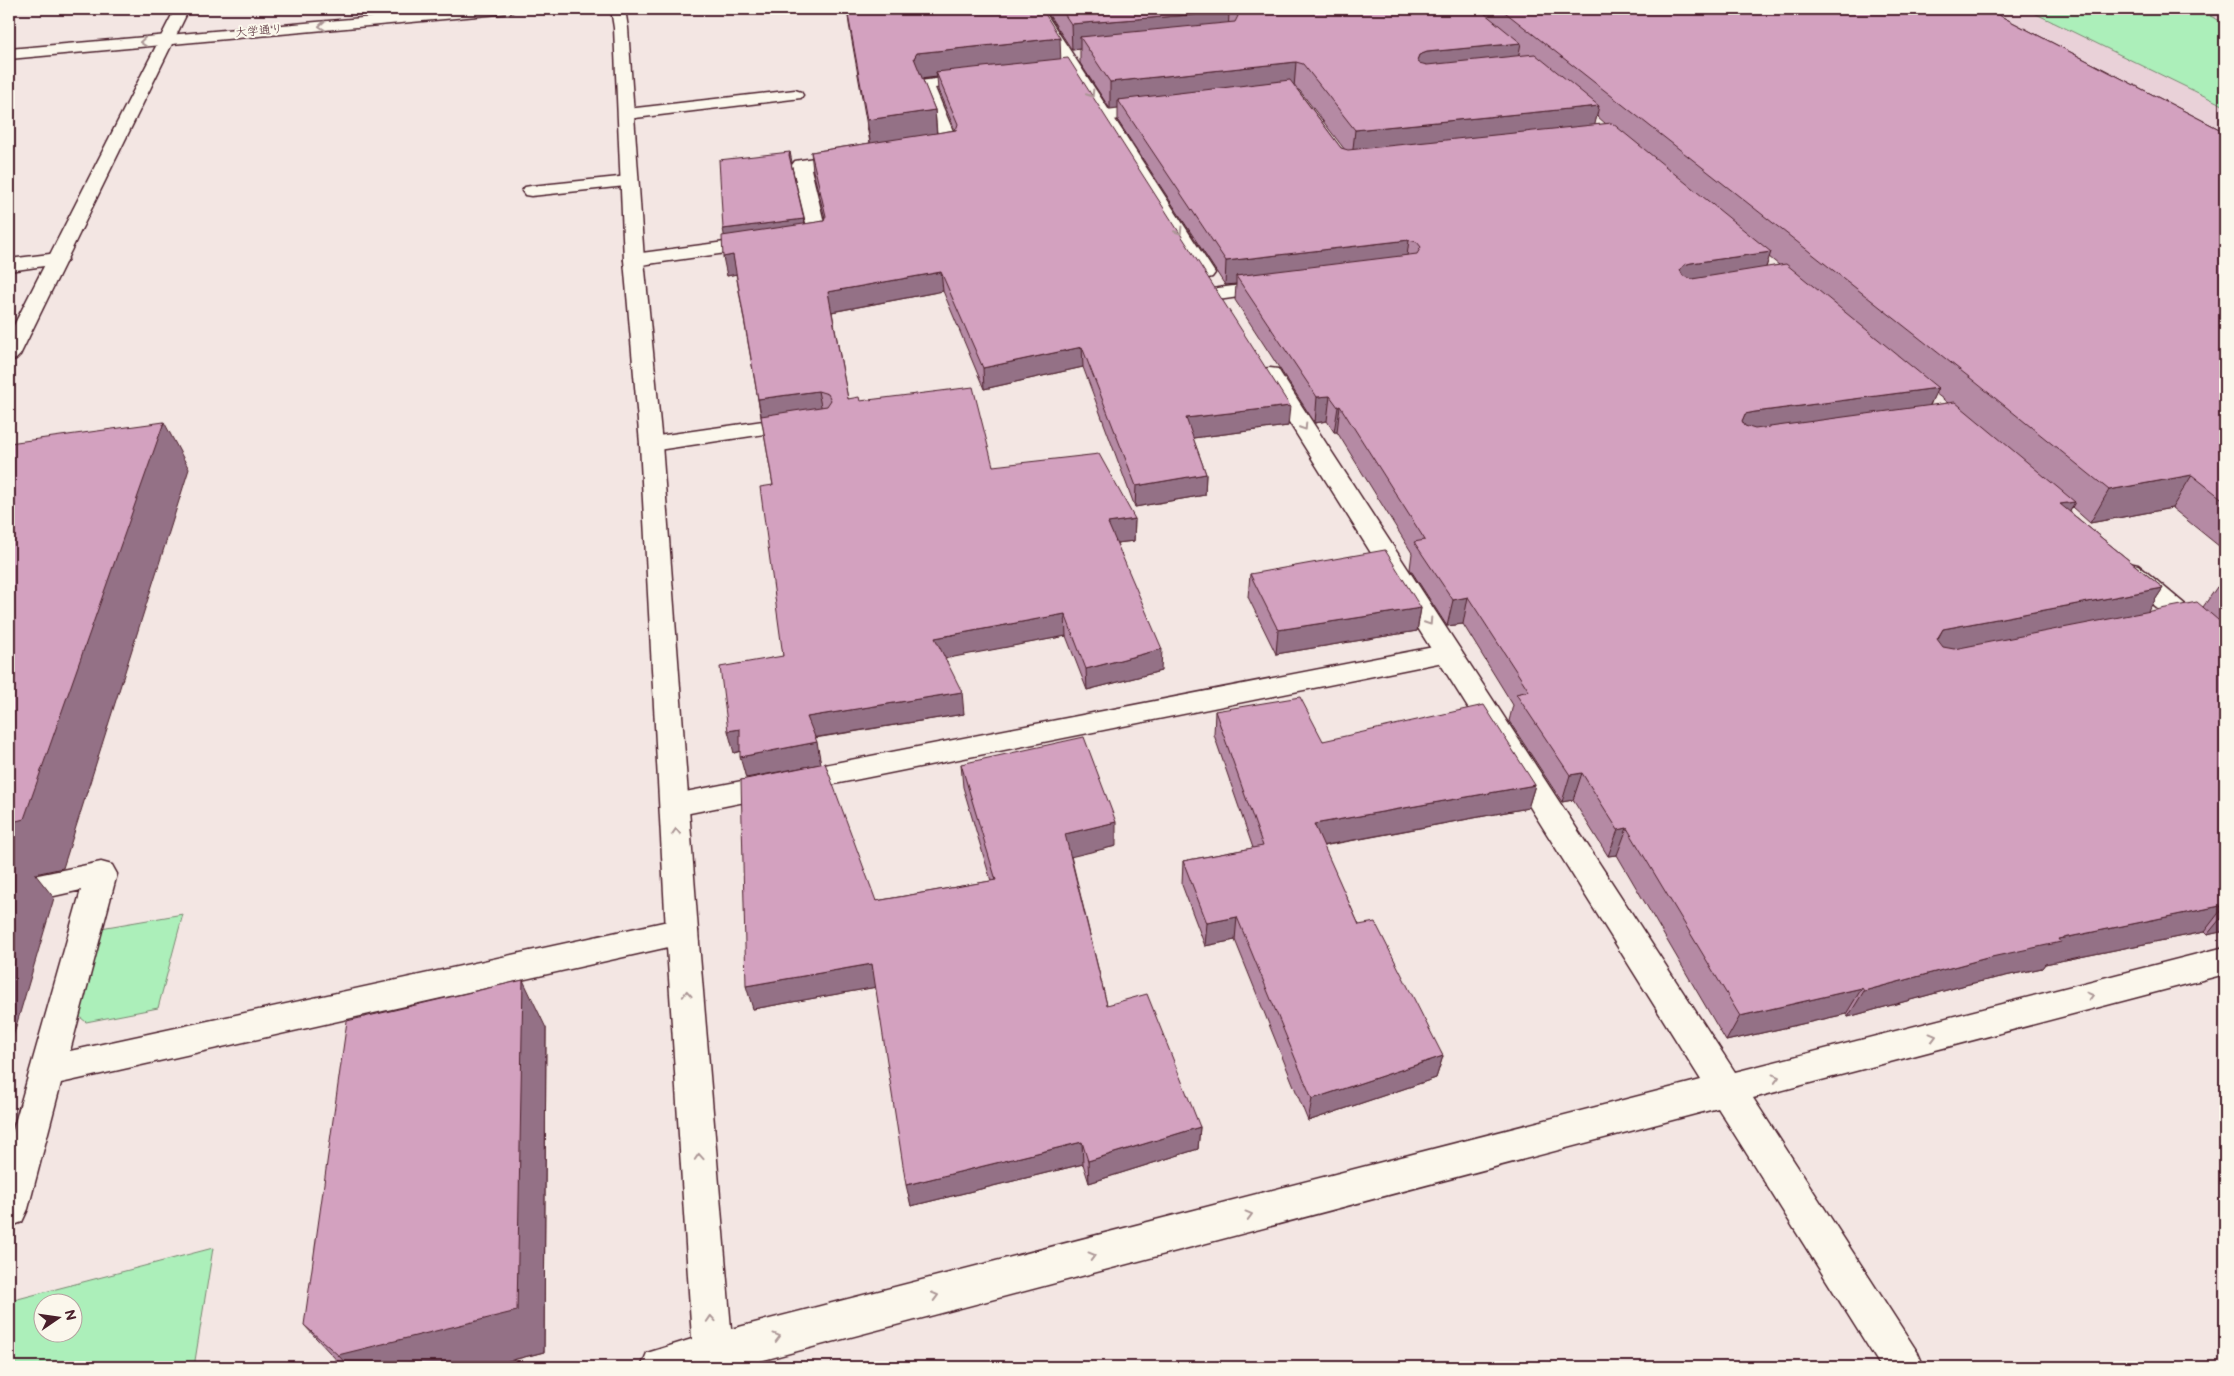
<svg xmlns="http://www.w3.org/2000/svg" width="2234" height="1376" font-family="'Balsamiq Sans','Klee One',sans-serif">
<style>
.built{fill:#e9d1d8}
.green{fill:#acefba;stroke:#7b8772;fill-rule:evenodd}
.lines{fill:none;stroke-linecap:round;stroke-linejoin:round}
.service-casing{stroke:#4a1f2b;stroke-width:3}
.minor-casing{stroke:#4a1f2b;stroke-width:3}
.tertiary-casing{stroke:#4a1f2b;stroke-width:3}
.secondary-casing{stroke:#4a1f2b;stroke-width:3}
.service{fill:#fbf7ec;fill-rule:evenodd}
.minor{fill:#fbf7ec;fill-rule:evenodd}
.tertiary{fill:#fbf7ec;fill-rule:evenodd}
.secondary{fill:#fbf7ec;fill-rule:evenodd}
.wall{fill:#b58aa4;stroke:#4a1f2b;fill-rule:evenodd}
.shaded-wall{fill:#947186;stroke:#4a1f2b}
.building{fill:#d3a1bf;stroke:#4a1f2b}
.oneway{stroke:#ab9695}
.labels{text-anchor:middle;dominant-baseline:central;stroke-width:4;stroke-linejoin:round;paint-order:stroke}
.far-street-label{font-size:12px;fill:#4a1f2b;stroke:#fbf7ec}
</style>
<rect width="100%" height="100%" fill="#f3e6e3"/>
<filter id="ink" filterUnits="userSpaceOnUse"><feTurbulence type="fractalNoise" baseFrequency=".02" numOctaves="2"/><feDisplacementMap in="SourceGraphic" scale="10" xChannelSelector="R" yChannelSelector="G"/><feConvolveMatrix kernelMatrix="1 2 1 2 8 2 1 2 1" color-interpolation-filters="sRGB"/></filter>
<g filter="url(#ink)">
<path class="built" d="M1970,9H2225V143Z"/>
<path class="green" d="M2026,9H2225V13L2210,16L2225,23V106Z
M183,914L158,1008L86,1022L70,1009L95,929Z
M213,1248L194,1367H9V1325L14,1300ZM42,1304H72V1334H42Z"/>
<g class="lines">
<g class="service-casing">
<path id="service" d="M974,74L980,76L982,79L980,82L935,88L958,143L956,147L925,152L919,151L916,147L919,143L940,139L918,84L920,81Z
M795,90L801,92L803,95L801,98L627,119L621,117L619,114L621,111L627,109Z
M1157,105L1163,107L1165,110L1163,113L1106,121L1100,119L1098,116L1100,113L1106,111Z
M848,153L854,154L857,158L854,162L811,169L827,235L825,239L634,266L627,264L624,260L627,256L634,254L808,231L792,165L795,161L801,160Z
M629,176L635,177L638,181L635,185L531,196L525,195L522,191L525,187L531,186Z
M58,253L65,255L68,259L65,263L9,271V259Z
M1273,281L1280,283L1283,287L1280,291L1218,300L1211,298L1208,294L1211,290L1218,288Z
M798,416L806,418L809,423L806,428L651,451L643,449L640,444L643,439L651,437Z
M1449,644L1458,647L1462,653L1458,659L675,816L664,813L660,805L664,797L675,794Z
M101,862L112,865L117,874L70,1051L682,918L693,922L698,931L693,940L682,944L61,1083L28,1209L22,1222L9,1227V1144L81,890L9,906V881Z"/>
</g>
<g class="minor-casing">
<path id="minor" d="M611,9H625L628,28L644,260L662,444L698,931L731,1329L1701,1080L1259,374L1262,369L1270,368L1278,369L1281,374L1735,1072L2225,947V974L1753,1098L1918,1353L1924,1367H1881L1718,1108L737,1367H641L647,1353L692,1339L666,931L640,444L624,260L614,28Z
M1029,9H1043L1215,273L1212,277L1205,279L1198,277L1195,273Z
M2129,563L2138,565L2225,638V661L2216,658L2120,577L2116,571L2120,565Z"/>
</g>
<g class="tertiary-casing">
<path id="tertiary" d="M175,9H189L20,355L16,359L9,361V335Z"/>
</g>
<g class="secondary-casing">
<path id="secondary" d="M465,9H517L510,13L9,59V49Z"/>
</g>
<use href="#service" class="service"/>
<use href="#minor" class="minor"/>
<use href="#tertiary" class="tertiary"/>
<use href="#secondary" class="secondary"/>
</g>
<path class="wall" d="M847,9H1042L1061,59L1288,426L1193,438L1206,474L1205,495L1135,507L1083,367L984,389L943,291L832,312L848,399L860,401L993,466L1135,519L1134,541L1117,543L1161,671L1087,690L1066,636L945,658L964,714L815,738L821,764L746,778L740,751L734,753L783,656L773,485L736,274L727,276L724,235L792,162L791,164L805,224L824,221L825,218L813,171L811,152L870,143L849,24ZM937,77L938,90L955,130L937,133L935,110L922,79Z
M1045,9H1987L2225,132V551L2172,508L2090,523L2072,507L2070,512L2163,588L2147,612L2203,607L2217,587L2225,586V931L2207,935L2204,932L2045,964L2042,968L1969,984L1848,1017L1846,1014L1726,1041L1617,855L1608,856L1573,800L1562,802L1509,721L1513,705L1463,624L1447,626L1410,569L1412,553L1337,432H1334L1327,421L1315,423L1235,300L1236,284L1225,285L1118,121V108L1110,109L1080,63V49L1072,50ZM1297,89L1300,91L1345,150L1341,148ZM1597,116L1606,124L1594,125ZM1769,257L1779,265L1766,268ZM1935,393L1948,403L1930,406Z
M1250,574L1421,608L1417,631L1276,654L1248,597Z
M1215,711L1323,741L1535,785L1528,808L1323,846L1359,925L1443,1056L1436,1078L1308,1121L1235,940L1205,946L1182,885L1183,861L1253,848L1214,735Z
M961,764L1116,846L1071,856L1107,1005L1200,1127L1198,1149L1089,1183L1083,1164L911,1206L876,987L753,1009L876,901L991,881L963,787Z
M546,1028L544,1352L485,1367H343L304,1325Z"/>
<path class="shaded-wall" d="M1400,9H1459L1458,20Z
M1229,12L1228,37H1080V49L1072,50L1071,24Z
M1060,38L1061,64L936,72L937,77L920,79L914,58L917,53Z
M1521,43L1516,69L1423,78L1417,60L1419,55L1427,52Z
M1296,62L1294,88L1118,100V108L1110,109V82Z
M1599,106L1593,133L1352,158L1355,130Z
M935,110L937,138L871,148L867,120Z
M790,152L792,162L790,165L789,155Z
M804,219L806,229L725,240L723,229Z
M1409,240L1406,264L1236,276V284L1225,285L1226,261Z
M1771,252L1763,276L1683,287L1680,270L1684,265L1691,263Z
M733,255L737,274L727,276L723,257Z
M941,272L943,291L831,312L828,292Z
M1082,347L1083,367L984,389L983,368Z
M1938,388L1926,413L1746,437L1742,421L1745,414L1755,412Z
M818,391L822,411L762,420L758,399Z
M1330,396L1327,421L1315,423L1317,397Z
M1290,406L1288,426L1185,439L1186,418Z
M1340,406L1337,432H1334L1338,407Z
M164,422L189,469L63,868L35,874L54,898L9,1050V823Z
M1206,474L1205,495L1135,507L1136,486Z
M2192,475L2172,508L2090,523L2109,490Z
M2075,502L2061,528L2060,504Z
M1135,519L1134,541L1108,544V523Z
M2163,588L2146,614L1929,656L1943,629Z
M1468,597L1463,624L1447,626L1453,600Z
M1421,608L1417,631L1276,654L1278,630Z
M1065,614L1066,636L938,660L935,638Z
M1162,649L1161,671L1087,690L1086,669Z
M962,692L964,714L812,738L807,717Z
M740,729L745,750L734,753L728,731Z
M817,742L821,764L746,778L740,757Z
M1582,773L1573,800L1562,802L1570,775Z
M1535,785L1528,808L1310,848L1314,824Z
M1116,822V846L1066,858L1065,834Z
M1627,828L1617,855L1608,856L1618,830Z
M2225,905L2204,932L2045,964L2042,968L1969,984L1848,1017L1864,991L1987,958L2059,939Z
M2225,913V931L2207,935Z
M1237,917L1235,940L1205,946L1207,923Z
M872,964L877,987L753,1009L746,986Z
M523,980L546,1028L544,1352L485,1367H349L338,1355Z
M1862,988L1846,1014L1726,1041L1740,1016Z
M1443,1056L1436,1078L1308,1121L1312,1099Z
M1200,1127L1198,1149L1089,1183L1088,1161Z
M1082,1142L1083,1164L911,1206L906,1185Z"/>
<path class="building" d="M847,9H1042L1060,38L917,53L914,58L935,110L867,120Z
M1061,9H1403L1410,10L1428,9H1479L1521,43L1427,52L1419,55L1417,60L1419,63L1427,65L1535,54L1599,106L1355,130L1303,64L1296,62L1110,82L1080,37L1235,22L1238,16L1235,13L1229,12L1071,24Z
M1501,9H1987L2225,132V501L2192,475L2109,490L1974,381Z
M1068,58L1290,406L1186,418L1206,474L1136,486L1082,347L983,368L941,272L828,292L848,399L859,397L860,401L973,387L993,466L1099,454L1135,519L1108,523L1162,649L1086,669L1065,614L935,638L962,692L807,717L817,742L740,757V729L728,731L720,667L783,656L760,487L773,485L761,416L827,406L831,400L828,394L818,391L758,399L733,255L723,257L722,236L824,221L826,216L811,152L956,130L958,124L936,72Z
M1290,80L1341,148L1348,150L1612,123L1771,252L1691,263L1684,265L1680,270L1683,276L1692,279L1786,264L1938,388L1755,412L1745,414L1742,421L1745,426L1755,429L1955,402L2075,502L2060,504L2163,588L1943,629L1937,639L1943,647L1954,649L2197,602L2225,626V905L2059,939L2061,942L1987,958L1864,991L1862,988L1740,1016L1627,828L1618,830L1582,773L1570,775L1516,694L1529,691L1468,597L1453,600L1414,542L1425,540L1340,406L1338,407L1330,396L1317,397L1236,276L1417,254L1421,247L1417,242L1409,240L1226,261L1118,100Z
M790,152L789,155L804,219L723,229L719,160Z
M164,422L24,819L9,823V443Z
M1385,550L1421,608L1278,630L1250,574Z
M2225,586V594L2217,587Z
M1300,697L1323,741L1484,705L1535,785L1314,824L1359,925L1375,922L1443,1056L1312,1099L1237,917L1207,923L1183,861L1263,846L1215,711Z
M1084,737L1116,822L1065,834L1107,1005L1147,994L1200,1127L1088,1161L1082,1142L906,1185L872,964L746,986L741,780L825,763L876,901L996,880L961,764Z
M14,849L9,866V850Z
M523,980L517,1311L338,1355L304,1325L347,1021Z"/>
<defs><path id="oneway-chevron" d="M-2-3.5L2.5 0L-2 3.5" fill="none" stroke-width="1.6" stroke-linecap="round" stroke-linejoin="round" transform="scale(1.25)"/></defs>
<g class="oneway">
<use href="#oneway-chevron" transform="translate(322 26) rotate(175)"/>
<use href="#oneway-chevron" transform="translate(143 42) rotate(175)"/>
<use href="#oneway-chevron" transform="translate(1091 94) rotate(57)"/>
<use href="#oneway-chevron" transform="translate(1179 231) rotate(58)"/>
<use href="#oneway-chevron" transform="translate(1304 427) rotate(57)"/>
<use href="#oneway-chevron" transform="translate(1429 622) rotate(57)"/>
<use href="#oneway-chevron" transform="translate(676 832) rotate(-93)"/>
<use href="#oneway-chevron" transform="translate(687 994) rotate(-94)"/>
<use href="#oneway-chevron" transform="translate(2090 996) rotate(-15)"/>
<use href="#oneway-chevron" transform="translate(1933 1037) rotate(-15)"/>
<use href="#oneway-chevron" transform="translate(1776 1078) rotate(-15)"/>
<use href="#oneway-chevron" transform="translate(699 1157) rotate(-94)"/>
<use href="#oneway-chevron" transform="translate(1249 1215) rotate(-15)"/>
<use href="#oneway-chevron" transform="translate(1092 1256) rotate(-15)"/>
<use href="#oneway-chevron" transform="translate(935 1296) rotate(-15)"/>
<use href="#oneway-chevron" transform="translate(711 1319) rotate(-94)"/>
<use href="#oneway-chevron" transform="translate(777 1337) rotate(-15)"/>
</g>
</g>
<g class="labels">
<g class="far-street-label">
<text transform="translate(259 31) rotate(-5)">大学通り</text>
</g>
</g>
<rect width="2234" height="1376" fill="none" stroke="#fbf7ec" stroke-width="30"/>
<rect x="15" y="15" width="2204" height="1346" fill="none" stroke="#4a1f2b" stroke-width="2" filter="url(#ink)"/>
<g transform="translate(58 1318) rotate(77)"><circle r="24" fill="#fbf7ec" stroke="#b4a19f"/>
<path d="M0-4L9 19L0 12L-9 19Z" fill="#4a1f2b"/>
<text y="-8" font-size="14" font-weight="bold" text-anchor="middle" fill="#4a1f2b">N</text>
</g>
</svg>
